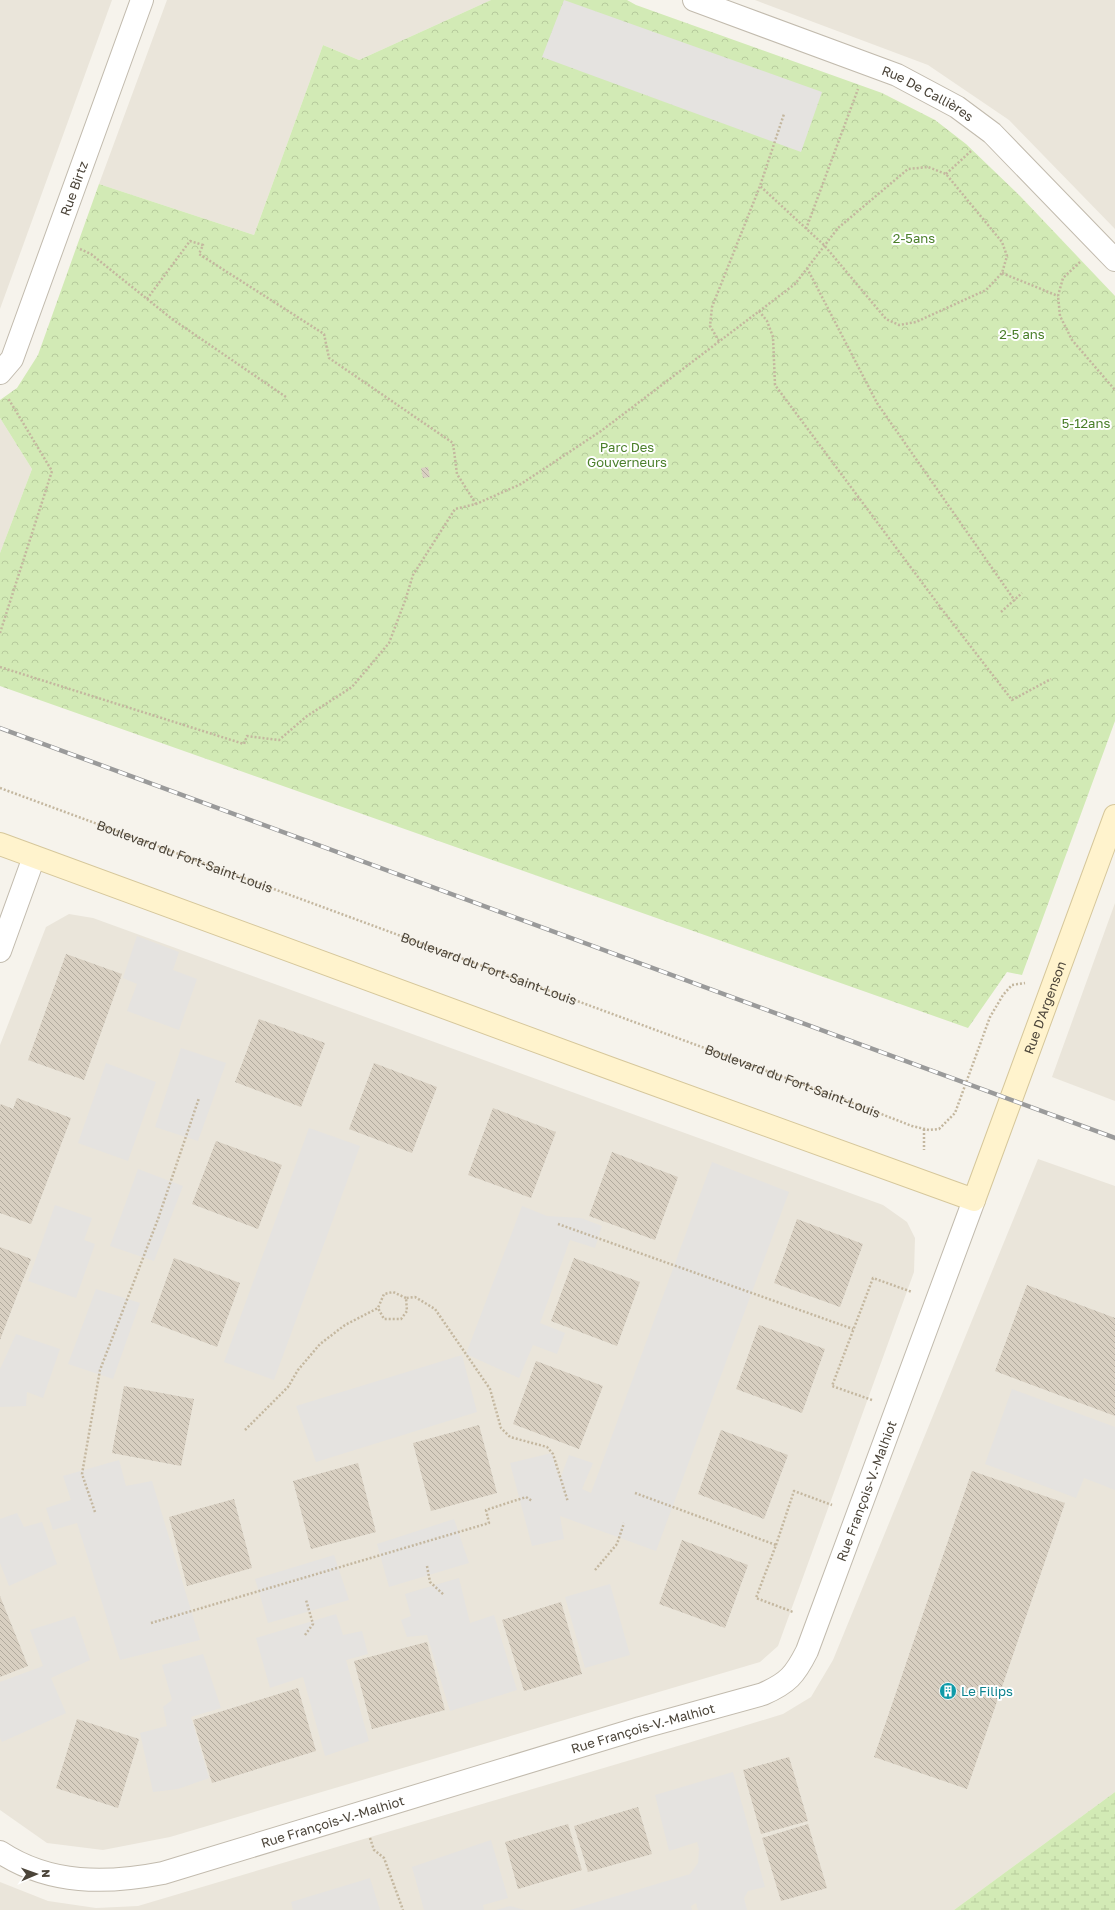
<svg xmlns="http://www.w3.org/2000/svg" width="1115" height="1910" font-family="'Golos Text',sans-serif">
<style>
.residential{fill:#eae5da}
.wetland{fill:url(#wetland-marsh)}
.park{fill:url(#park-crowns)}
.parking{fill:#e5e3e0}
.building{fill:url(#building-back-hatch)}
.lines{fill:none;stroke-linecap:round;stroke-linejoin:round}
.street-casing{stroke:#c2bbae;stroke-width:24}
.secondary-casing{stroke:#d6c79b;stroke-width:24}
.path{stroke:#c4b79f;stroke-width:2.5;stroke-dasharray:2 2;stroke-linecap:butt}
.street{stroke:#fff;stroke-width:22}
.secondary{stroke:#fff3cd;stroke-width:22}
.rail-casing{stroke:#9a9a9a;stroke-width:4.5}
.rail{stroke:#fff;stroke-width:3;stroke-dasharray:9;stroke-linecap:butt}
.labels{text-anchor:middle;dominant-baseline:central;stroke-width:4;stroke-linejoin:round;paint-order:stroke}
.street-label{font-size:13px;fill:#4b4439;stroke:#fff}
.park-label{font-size:13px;fill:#4a7f2a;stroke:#fff}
.culture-label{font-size:13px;fill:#0d838f;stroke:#fff;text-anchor:start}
</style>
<defs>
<pattern id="wetland-marsh" width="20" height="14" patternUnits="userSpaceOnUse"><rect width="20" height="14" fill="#d2eab5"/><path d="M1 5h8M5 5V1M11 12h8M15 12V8" fill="none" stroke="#b6ca9c"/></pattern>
<pattern id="park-crowns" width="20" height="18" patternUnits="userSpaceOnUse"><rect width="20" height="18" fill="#d2eab5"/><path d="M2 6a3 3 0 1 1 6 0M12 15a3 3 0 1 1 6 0" fill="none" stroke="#b6ca9c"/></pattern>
<pattern id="building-back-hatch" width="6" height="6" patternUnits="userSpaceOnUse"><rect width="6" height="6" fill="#d8cfc1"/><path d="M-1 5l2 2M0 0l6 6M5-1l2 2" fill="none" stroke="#b1aa9e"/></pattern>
</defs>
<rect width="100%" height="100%" fill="#f6f3ec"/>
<path class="residential" d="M0,0H112L0,309Z
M167,0H491L359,60L323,45L254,235L99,184Z
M755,0H1115V229L1009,120L928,65Z
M0,418L32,469L0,553Z
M1115,903V1101L1052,1077Z
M69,914L93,918L883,1205L907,1222L915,1238L914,1272L778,1646L760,1662L170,1837L103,1850L47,1843L0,1810V1045L46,927Z
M1038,1159L1115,1186V1792L954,1910H0V1882L48,1901L96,1908L138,1906L688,1743L783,1714L811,1697L833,1660Z"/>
<path class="wetland" d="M1115,1792V1910H954Z"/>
<path class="park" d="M491,0H627L636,5L882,93L935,120L966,144L1020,196L1115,296V721L1022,975L1007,972L968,1028L0,686V553L32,469L0,418V400L17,388L38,355L99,184L254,235L323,45L359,60Z"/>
<path class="parking" d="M564,0L822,92L801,152L542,57Z
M137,936L179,952L173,970L197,979L179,1030L127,1011L137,984L123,978Z
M181,1048L226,1063L198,1141L155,1127Z
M106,1063L156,1082L128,1161L78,1143Z
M309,1128L360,1146L274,1380L224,1362Z
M712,1162L789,1192L656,1551L560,1516L564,1539L532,1546L510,1463L552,1453L560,1479L569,1455L593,1463L582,1489L591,1493Z
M138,1169L183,1186L154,1261L110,1246Z
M55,1205L92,1218L84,1240L95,1244L76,1298L28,1281Z
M522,1206L547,1216L581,1218L602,1226L595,1248L570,1240L540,1323L565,1333L557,1354L533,1345L519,1378L466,1354Z
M96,1289L140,1303L113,1379L68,1364Z
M16,1334L60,1349L43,1398L27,1392L26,1406L0,1407V1369Z
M462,1355L477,1412L316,1462L296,1406Z
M1012,1389L1115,1427V1490L1084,1478L1076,1498L985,1464Z
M119,1460L126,1486L152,1481L200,1640L120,1660L77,1523L53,1530L46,1508L71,1500L63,1476Z
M17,1513L24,1527L42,1522L57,1564L9,1586L0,1563V1519Z
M454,1519L469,1563L389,1587L377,1544Z
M334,1555L349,1600L268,1623L255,1579Z
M459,1578L470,1623L494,1615L517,1690L450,1711L427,1635L407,1637L401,1620L411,1616L405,1594Z
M610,1584L630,1655L585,1668L565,1597Z
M336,1614L343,1635L362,1631L368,1654L346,1660L369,1741L325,1756L303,1677L270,1688L256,1638Z
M75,1616L90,1660L51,1678L66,1713L2,1742L0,1738V1682L43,1666L30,1630Z
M203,1654L221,1708L191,1717L209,1778L178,1789L153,1792L140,1733L167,1726L163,1707L172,1700L162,1665Z
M733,1772L765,1887L748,1891L744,1898L747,1910H698L696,1903L691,1906L692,1910H570L690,1874L698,1863L699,1849L697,1842L669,1851L655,1795Z
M491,1840L508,1898L483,1905L484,1910H424L412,1867Z
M370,1878L380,1910H293L291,1902Z
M510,1906L525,1910H496Z"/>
<path class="building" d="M428,467L430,477L423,478L421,468Z
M66,954L122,974L84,1080L28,1060Z
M259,1019L325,1043L301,1107L235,1082Z
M374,1063L437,1087L412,1153L349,1129Z
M17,1098L71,1118L31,1224L0,1213V1106L1,1104L13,1109Z
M493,1108L556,1132L531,1198L468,1175Z
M216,1141L282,1165L258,1229L192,1204Z
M612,1152L678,1177L655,1240L589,1216Z
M797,1219L863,1244L840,1307L774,1283Z
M0,1247L31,1259L0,1340Z
M174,1258L240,1283L217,1347L151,1322Z
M574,1258L640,1282L617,1346L551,1321Z
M1027,1285L1115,1318V1416L995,1371Z
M759,1325L825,1349L802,1413L736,1389Z
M536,1361L603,1386L579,1449L513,1424Z
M124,1386L194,1399L181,1466L112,1453Z
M479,1425L497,1493L431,1511L413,1443Z
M721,1430L788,1455L764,1519L698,1494Z
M358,1463L376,1532L311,1549L293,1481Z
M972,1471L1065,1503L967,1789L874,1757Z
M234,1499L252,1568L187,1586L169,1517Z
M682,1540L748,1565L725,1628L659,1604Z
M0,1596L28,1666L0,1677Z
M561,1602L582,1674L524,1691L502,1620Z
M427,1642L445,1710L372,1729L354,1661Z
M298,1688L316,1751L212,1783L193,1720Z
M77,1719L139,1739L118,1808L56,1788Z
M789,1757L808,1821L761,1834L743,1770Z
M638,1807L652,1854L588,1872L574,1826Z
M568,1824L582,1870L518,1889L505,1842Z
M808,1824L827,1888L781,1901L762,1838Z"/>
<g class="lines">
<g class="street-casing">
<g id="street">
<path id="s2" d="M694,0L897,75L957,107L992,133L1115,260"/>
<path id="s3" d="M0,373L12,359L142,0"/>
<path d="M0,951L34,857"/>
<path id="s4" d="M0,1852C50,1885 107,1884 163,1873L640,1728L763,1694C788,1683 795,1675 807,1651L974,1200"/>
</g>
</g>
<g class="secondary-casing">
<g id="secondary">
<path id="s5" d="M0,844L615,1070L974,1200L1115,816"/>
</g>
</g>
<g class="path">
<path d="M946,174L971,151"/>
<path d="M806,229L858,89"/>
<path d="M80,249L91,254L172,319L286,397"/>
<path d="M1080,262L1063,278L1058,296L1060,316L1072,340L1115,390"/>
<path d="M807,268L877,403L1015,601"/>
<path d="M1002,273L1058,296"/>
<path d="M147,299L190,241L203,245L199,254L324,334L329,358L453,443L457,474L476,504"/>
<path d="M759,311L767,321L773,337L775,385L941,608L938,610"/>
<path d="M719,341L710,326L712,307L760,186"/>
<path d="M854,500L859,497"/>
<path d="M941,608L1012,700L1051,679"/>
<path d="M1001,612L1022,593"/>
<path d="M0,633L52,471L8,398"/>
<path d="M0,667L244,744L247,736L279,740L307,716L352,687L389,643L405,601L413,575L455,509L476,504L521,484L601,431L795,284L838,228L908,169L928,167L946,174L1002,242L1007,256L1002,273L986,290L916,322L899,325L886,319L824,245L760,186L784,114"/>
<path id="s1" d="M0,788L840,1098L912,1126L929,1130L939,1129L955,1113L990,1017L1003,995L1012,985L1025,983"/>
<path d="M924,1129V1150"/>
<path d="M558,1224L853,1329"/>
<path d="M406,1298L393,1292L384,1294L378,1308L384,1319H401L407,1311L406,1298L415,1297L435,1309L490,1389L501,1428L510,1437L547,1447L553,1454L568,1502"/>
<path d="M872,1400L832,1386L873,1278L912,1292"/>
<path d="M245,1430L288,1387L298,1370L320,1344L345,1325L378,1308"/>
<path d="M635,1493L776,1545L756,1598L793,1612"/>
<path d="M95,1512L82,1474L100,1370L158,1219L199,1098"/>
<path d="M776,1545L794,1491L832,1505"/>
<path d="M427,1566L430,1582L444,1595"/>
<path d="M595,1570L617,1544L624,1523"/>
<path d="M151,1623L489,1523L486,1510L526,1497L532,1501"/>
<path d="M305,1635L313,1624L306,1600"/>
<path d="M370,1838L374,1850L384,1858L403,1910"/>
</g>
<use href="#street" class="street"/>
<use href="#secondary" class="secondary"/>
<g class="rail-casing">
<path id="rail" d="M0,728L1115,1138"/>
</g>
<use href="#rail" class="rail"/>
</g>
<defs>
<g id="building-disc" transform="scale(0.9)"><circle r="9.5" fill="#0f9aa8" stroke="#fff"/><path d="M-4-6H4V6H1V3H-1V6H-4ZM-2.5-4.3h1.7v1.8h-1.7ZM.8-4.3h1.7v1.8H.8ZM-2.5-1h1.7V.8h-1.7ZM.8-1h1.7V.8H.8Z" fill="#fff"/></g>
</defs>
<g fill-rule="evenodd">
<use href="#building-disc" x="948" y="1691"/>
</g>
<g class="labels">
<g class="street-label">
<text stroke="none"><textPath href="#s2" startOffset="252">Rue De Callières</textPath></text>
<text stroke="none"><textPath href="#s3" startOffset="200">Rue Birtz</textPath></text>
<text stroke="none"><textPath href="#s1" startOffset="197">Boulevard du Fort-Saint-Louis</textPath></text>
<text stroke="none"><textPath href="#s1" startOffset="521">Boulevard du Fort-Saint-Louis</textPath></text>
<text stroke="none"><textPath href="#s5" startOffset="1242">Rue D'Argenson</textPath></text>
<text stroke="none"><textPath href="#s1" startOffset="845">Boulevard du Fort-Saint-Louis</textPath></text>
<text stroke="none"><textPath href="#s4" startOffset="1029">Rue François-V.-Malhiot</textPath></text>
<text stroke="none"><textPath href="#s4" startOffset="670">Rue François-V.-Malhiot</textPath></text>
<text stroke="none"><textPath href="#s4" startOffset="346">Rue François-V.-Malhiot</textPath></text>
</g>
<g class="park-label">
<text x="914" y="238">2-5ans</text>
<text x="1022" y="334">2-5 ans</text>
<text x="1086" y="423">5-12ans</text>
<text x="627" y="447">Parc Des<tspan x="627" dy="15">Gouverneurs</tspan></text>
</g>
<g class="culture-label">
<text x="961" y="1691">Le Filips</text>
</g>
</g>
<g transform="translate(36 1874) rotate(88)" stroke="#ffffff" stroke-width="3" paint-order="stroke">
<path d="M0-3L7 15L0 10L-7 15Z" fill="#4b4439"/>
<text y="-6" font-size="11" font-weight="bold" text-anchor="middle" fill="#4b4439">N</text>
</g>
</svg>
